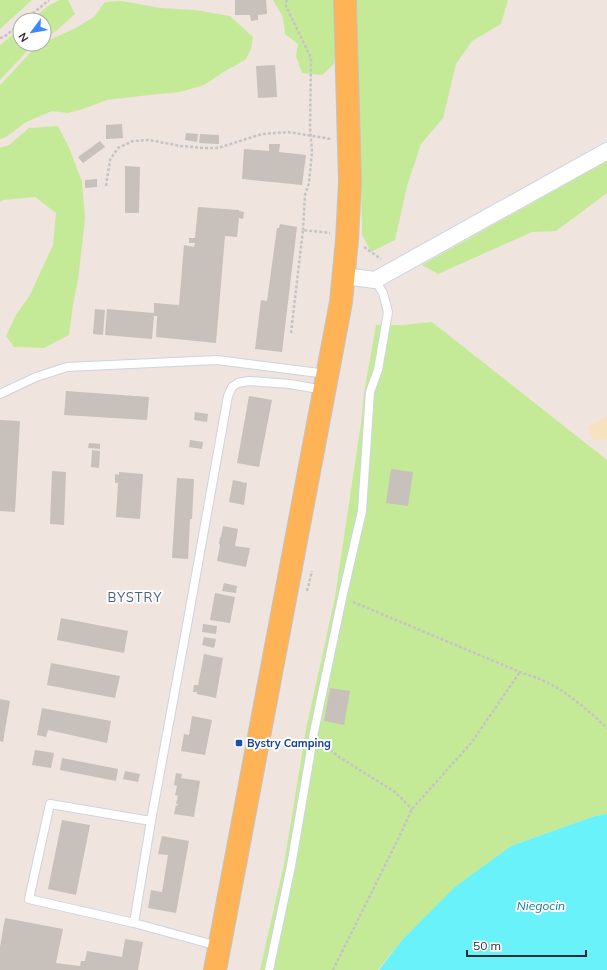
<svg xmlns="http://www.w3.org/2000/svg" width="607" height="970" font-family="Mulish,sans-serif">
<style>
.green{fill:#c5ea97}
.sand{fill:#f6e2bf}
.water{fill:#69f2fa}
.building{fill:#c8c0ba}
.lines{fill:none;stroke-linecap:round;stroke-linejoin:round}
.lane-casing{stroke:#ccd4df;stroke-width:10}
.street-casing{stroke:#ccd4df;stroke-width:18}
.primary-casing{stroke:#c4c4c4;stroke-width:24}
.path{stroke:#c4c4c4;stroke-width:2.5;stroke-dasharray:3 2;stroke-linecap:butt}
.lane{stroke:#fff;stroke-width:8}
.street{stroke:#fff;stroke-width:16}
.primary{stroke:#fdb356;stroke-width:22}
.transit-dot{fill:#1a4fb4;stroke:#fff;stroke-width:1.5}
.labels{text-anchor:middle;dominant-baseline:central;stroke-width:4;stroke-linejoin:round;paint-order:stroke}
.transit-label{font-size:11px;font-weight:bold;fill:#164399;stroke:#fff;text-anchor:start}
.water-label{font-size:12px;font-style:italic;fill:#038296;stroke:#fff}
.quarter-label{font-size:13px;letter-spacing:1px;fill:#485f83;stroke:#fff}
</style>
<rect width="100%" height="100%" fill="#efe4de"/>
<path class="green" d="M0,0H32L0,29Z
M60,0H68L75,14L56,31L44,39V20H31L48,6Z
M273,0H337L338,40L334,64L322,75L302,73L296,56L298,44L285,34L283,17Z
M357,0H508L501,24L472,41L456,64L443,118L421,144L407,186L395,240L371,252L362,235Z
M122,1L160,8L196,10L230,16L253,37L251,49L246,59L238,64L225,71L204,85L180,92L149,95L107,100L83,109L68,113L52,111L26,122L6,137L0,139V85L31,52L49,40L74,29L94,17L105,2Z
M20,29V44H37L28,50L0,80V45Z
M58,126L70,150L82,182L85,219L78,280L73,304L69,335L44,348L14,347L6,336L16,315L30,295L53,245L56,213L35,197L3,200L0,202V148L9,145L29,128Z
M607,161V193L556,231L532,232L438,274L422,265Z
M432,322L607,460V814L595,816L511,846L455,888L402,940L378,970H260L284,864L306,729L335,597L361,423L364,393L376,325H402Z"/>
<path class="sand" d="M607,416V439L593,440L588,427Z"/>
<path class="water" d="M607,814V970H379L402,940L455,887L511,846L595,816Z"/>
<path class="building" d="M235,0H266L267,14L258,15V20L251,21L250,15H235Z
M275,65L277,97L258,98L256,66Z
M122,124L123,138L106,139V125Z
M186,133L198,134L197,142L185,140Z
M200,134L219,135V144L199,143Z
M100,141L105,147L83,163L78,157Z
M269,144H280L279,152L306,155L302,185L242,179L244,149L269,151Z
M125,166L140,167L139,213H125Z
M97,179V187L85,188V180Z
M198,207L239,210V211L244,212L243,219L239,218L237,237L225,236L216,343L156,337L157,316H154L152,339L105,335L107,309L154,313V303L179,305L184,245L194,247L195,243H189V238H195Z
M280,224L297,227L282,352L255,349L261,300L267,301L277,228H279Z
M95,309L105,310L103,335L93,334Z
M66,391L149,397L147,420L64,415Z
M249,396L272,400L259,467L237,463Z
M195,412L208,414L207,422L194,420Z
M0,420L20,421L15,512L0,511Z
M190,440L203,442L202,449L189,447Z
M89,443L100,444V449L88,448Z
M92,450L100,451L99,468L91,467Z
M391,469L413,472L408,506L386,503Z
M52,471L66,472L64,525L50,524Z
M119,472L143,474L140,519L116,517L118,483H115V474L119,475Z
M177,478L194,479L192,519H190L188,559L172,558Z
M233,480L247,483L244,505L229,502Z
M223,526L238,529L235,546L250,548L246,567L217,561L220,545L219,544L220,537H221Z
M224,583L237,586L236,593L222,591Z
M215,593L235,597L230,623L210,620Z
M61,618L128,631L124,653L57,640Z
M203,624L217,626L216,634L202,632Z
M204,637L216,639L214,648L202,645Z
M204,654L223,658L216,698L197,694V692H193L194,685H198Z
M51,663L120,676L115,698L47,685Z
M330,688L350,691L344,725L324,721Z
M0,699L10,701L3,742L0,741Z
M42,708L111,721L107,743L48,730L46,737L37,735Z
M192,716L212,720L205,755L181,751L184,734L189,735Z
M35,750L54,753L51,768L32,765Z
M62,758L118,769L116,781L60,770Z
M125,771L140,774L138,782L123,779Z
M176,773L182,774L181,778L200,781L194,817L174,814L176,805L177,806L178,804H176L178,796L175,795L177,786L174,785Z
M62,820L90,825L76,895L48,889Z
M162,836L189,841L176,913L148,908L151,890L162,892L168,855L158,854Z
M5,918L63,929L56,963L80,966L81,961H85L87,951L122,957L125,939L143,942L138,970H0V947Z"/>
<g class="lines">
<g class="lane-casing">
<path id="lane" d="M0,394L36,377L67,367L217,360L327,374
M151,821L50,804L29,899L134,923L218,946
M134,923L151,821L187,625L228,396L232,387L238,383L249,381L290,384L324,390
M269,970L291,866L314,732L342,598L362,511L370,392L378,370L388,312L383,293L375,280"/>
</g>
<g class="street-casing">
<path id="street" d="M344,276L375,280L607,151"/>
</g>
<g class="primary-casing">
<path id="primary" d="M215,970L341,302L347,240L350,182L345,0"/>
</g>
<path class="path" d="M287,0L285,4L311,58L310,128L312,152L309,183L305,195L303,230
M25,20L49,0
M0,38L4,37L20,24
M106,186L110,160L118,148L133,141L149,140L181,146L204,148H218L262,134L288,132L331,139
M364,247L381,259
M291,333L303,230L330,233
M307,591L312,571
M353,602L520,672C528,675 536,677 544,681C565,690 590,712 607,728
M323,743L339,757L395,792L412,809
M333,970L402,831L412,809L472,742L520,672"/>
<use href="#lane" class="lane"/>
<use href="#street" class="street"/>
<use href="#primary" class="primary"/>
</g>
<rect class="transit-dot" x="235" y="739" width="8" height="8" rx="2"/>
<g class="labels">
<g class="transit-label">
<text x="247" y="743">Bystry Camping</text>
</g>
<g class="water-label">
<text x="541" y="905">Niegocin</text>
</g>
<g class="quarter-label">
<text x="135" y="597">BYSTRY</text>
</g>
</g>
<g transform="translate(32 32) rotate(238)"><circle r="19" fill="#ffffff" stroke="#ababab"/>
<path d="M0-3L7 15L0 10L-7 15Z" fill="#3c89ff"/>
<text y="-6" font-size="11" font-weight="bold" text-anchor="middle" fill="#2d2d2d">N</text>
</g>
<path d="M467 950v6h119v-6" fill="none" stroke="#2d2d2d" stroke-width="2"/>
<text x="473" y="950" font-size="12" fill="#2d2d2d" stroke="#ffffff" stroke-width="3" paint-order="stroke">50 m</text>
</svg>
